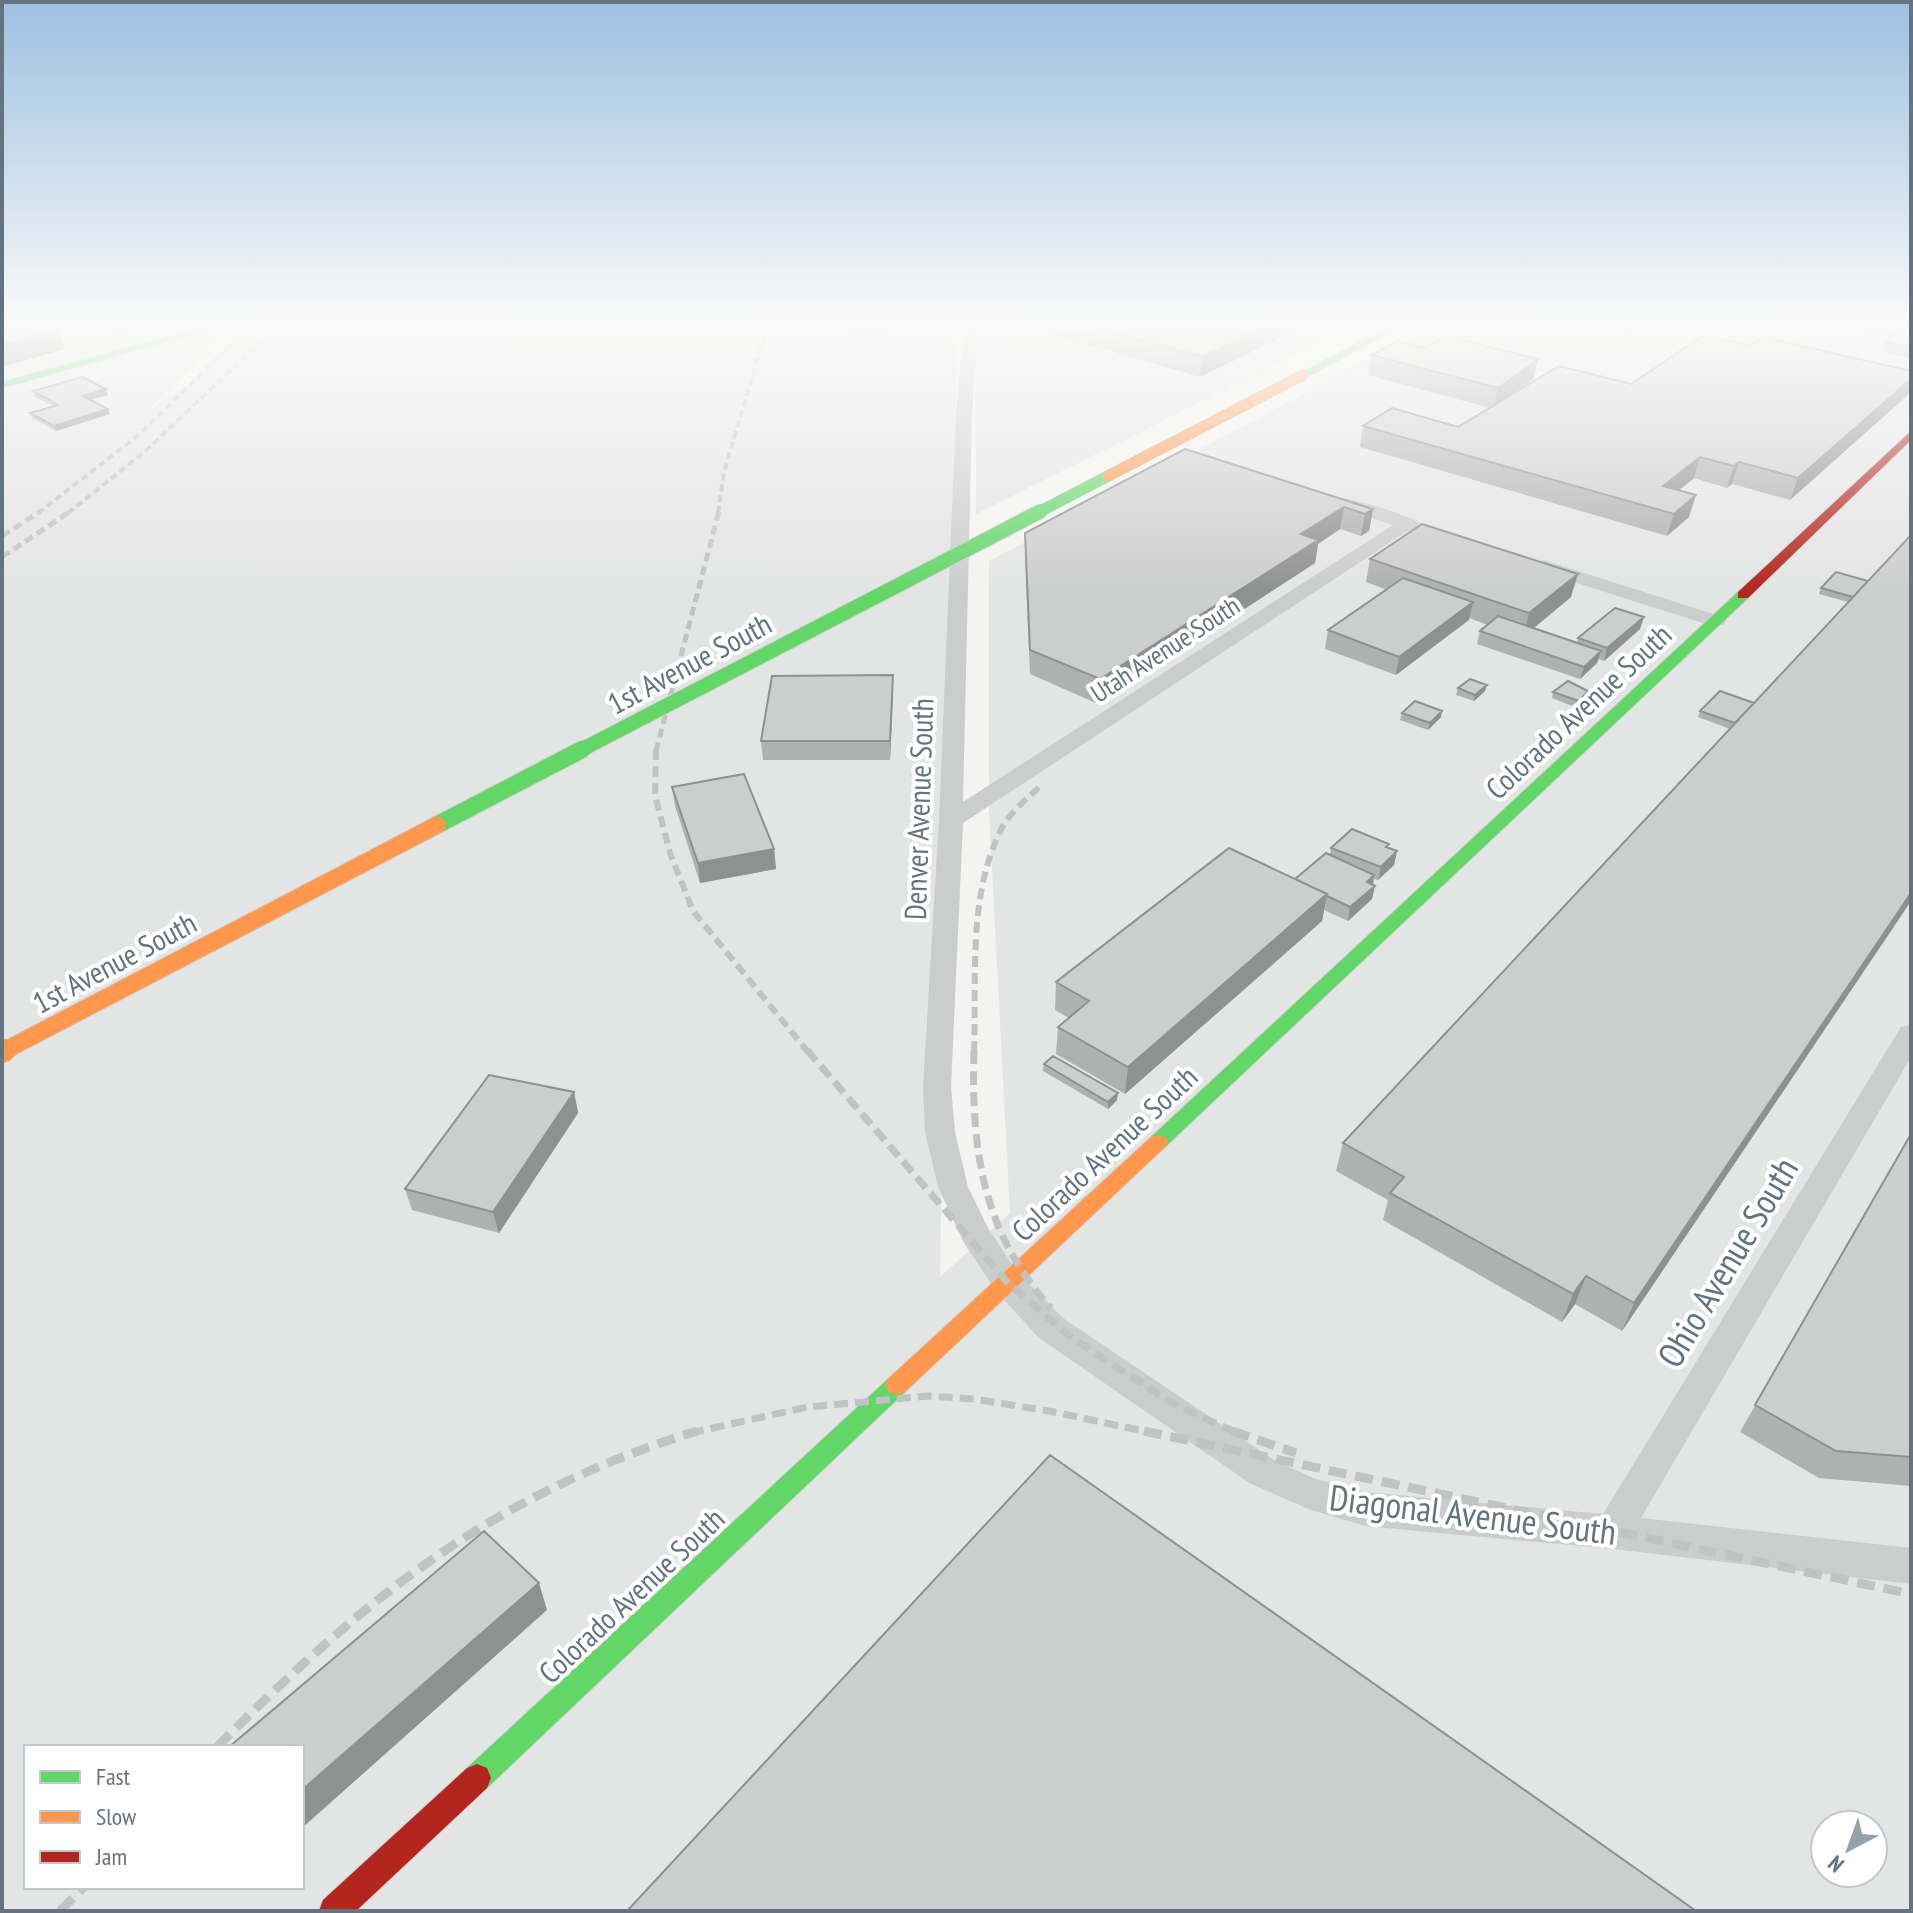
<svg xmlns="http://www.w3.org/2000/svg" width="1913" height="1913" font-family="'PT Sans Narrow',sans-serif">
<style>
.built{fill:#e3e4e4;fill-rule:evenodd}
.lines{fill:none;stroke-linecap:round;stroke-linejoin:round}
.fast-casing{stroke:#d0d1d0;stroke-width:2}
.slow-casing{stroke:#d0d1d0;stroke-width:2}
.jam-casing{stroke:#d0d1d0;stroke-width:2}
.street{fill:#cbcccc;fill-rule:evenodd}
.fast{fill:#63d668;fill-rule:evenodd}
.slow{fill:#ff974d;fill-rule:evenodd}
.jam{fill:#b3261e;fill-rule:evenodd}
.rail-far4{stroke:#c1c2c2;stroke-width:4;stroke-dasharray:7 4;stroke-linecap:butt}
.rail-far3{stroke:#c1c2c2;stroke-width:5;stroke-dasharray:9 5;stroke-linecap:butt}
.rail-far2{stroke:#c1c2c2;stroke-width:6;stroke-dasharray:11 6;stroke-linecap:butt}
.rail-far1{stroke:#c1c2c2;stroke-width:7;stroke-dasharray:14 7;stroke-linecap:butt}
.rail{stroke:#c1c2c2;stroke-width:9;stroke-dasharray:18 9;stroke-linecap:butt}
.fast-bridge-far2-casing{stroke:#cfcfcf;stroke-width:12;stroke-linecap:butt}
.fast-bridge-far1-casing{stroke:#cfcfcf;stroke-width:16;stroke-linecap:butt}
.fast-bridge-casing{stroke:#cfcfcf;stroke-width:19;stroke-linecap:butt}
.slow-bridge-far2-casing{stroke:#cfcfcf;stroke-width:12;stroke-linecap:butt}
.slow-bridge-far1-casing{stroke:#cfcfcf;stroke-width:19;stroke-linecap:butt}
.slow-bridge-casing{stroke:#cfcfcf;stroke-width:24;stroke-linecap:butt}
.fast-bridge-far2{stroke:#63d668;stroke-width:11}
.fast-bridge-far1{stroke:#63d668;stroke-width:14}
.fast-bridge{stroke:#63d668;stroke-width:17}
.slow-bridge-far2{stroke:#ff974d;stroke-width:11}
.slow-bridge-far1{stroke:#ff974d;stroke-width:17}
.slow-bridge{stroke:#ff974d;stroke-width:22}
.wall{fill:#afb0b0}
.shaded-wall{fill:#8f9090}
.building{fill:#cccdcd;stroke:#8f9090;stroke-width:2}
.labels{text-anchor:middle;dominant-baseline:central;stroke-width:8;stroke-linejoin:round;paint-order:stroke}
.far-street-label{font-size:26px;fill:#647380;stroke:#fff}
.street-label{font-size:30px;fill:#647380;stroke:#fff}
.near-street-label{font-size:36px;fill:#647380;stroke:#fff}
</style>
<rect width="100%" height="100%" fill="#f3f3f1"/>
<path class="built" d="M2,323H236L145,413L191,382L248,323H957L940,1277L1010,1213L989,811V561L1438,323H1911V1911H2ZM26,1747H302V1887H26ZM1825,1825H1873V1873H1825Z
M975,323H1359L976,514Z"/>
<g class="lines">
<g class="fast-casing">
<path id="fast" d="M217,323H234L2,388V382Z
M1394,323H1407L1307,377L1298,375Z
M1743,591L1750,595L1748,598L1165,1147H1151L1148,1142L1151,1137L1738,592Z
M897,1375L905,1378L909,1385L905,1392L487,1788L477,1792L467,1788L463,1778L467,1768L889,1378Z"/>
</g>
<g class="slow-casing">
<path id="slow" d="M1158,1135L1165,1137L1168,1142L1165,1147L905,1392L897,1395L889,1392L885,1385L889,1378L1151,1137Z"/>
</g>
<g class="jam-casing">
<path id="jam" d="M1911,431V440L1748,598H1738V592Z
M477,1764L487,1768L491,1778L487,1788L356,1911H319L323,1900L467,1768Z"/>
</g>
<path class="street" d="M964,323H978L972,414L963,802L1393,525L1335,506L1332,502L1335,498C1348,495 1417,518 1427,527L1418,532L1409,530L963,823L951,1087L955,1132L968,1187L988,1228L1018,1273L1063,1318L1277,1462L1316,1479L1365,1492L1603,1514L1901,1027L1911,1025V1057L1641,1518L1911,1548V1584L1613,1549L1365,1526L1311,1510L1251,1484L1039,1338L996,1291L964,1243L938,1187L925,1132L923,1087L939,820L956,414Z
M1543,560L1723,617L1726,621L1723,625H1709L1536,570L1534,566L1536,562Z"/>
<use href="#fast" class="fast"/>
<use href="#slow" class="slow"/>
<use href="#jam" class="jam"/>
<path class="rail-far4" d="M38,513L135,438L255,323
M68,513L148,449L280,323
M718,513L724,472L768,323"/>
<path class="rail-far3" d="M2,536L41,511
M2,557L71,511
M656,751L719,511"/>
<path class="rail-far2" d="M656,749L655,795L670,853L693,911L808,1052
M974,1052C977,980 967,895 1002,828C1010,812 1026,800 1039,787"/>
<path class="rail-far1" d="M807,1050L1007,1282L1068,1335L1139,1382
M974,1050C971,1149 982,1232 1051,1308
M1131,1375L1168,1401L1237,1433
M690,1433L808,1407L928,1396L974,1399L1049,1411L1153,1433"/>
<path class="rail" d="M1144,1431L1911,1594
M1232,1431L1296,1453
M217,1747C365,1598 493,1494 697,1431
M60,1911L84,1887"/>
<g class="fast-bridge-far2-casing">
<path id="fast-bridge-far2" d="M1037,513L1108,476"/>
</g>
<g class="fast-bridge-far1-casing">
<path id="fast-bridge-far1" d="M579,751L1041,511"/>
</g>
<g class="fast-bridge-casing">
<path id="fast-bridge" d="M437,825L583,749"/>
</g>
<g class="slow-bridge-far2-casing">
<path id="slow-bridge-far2" d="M1108,476L1303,375"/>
</g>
<g class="slow-bridge-far1-casing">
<path id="slow-bridge-far1" d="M2,1052L437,825"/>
</g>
<g class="slow-bridge-casing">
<path id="slow-bridge" d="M2,1052L5,1050"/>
</g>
<use href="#fast-bridge-far2" class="fast-bridge-far2"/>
<use href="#fast-bridge-far1" class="fast-bridge-far1"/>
<use href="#fast-bridge" class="fast-bridge"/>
<use href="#slow-bridge-far2" class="slow-bridge-far2"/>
<use href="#slow-bridge-far1" class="slow-bridge-far1"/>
<use href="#slow-bridge" class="slow-bridge"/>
</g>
<path class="wall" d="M89,323H158L115,335Z
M851,323H887L886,335H851Z
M1020,323H1310L1200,377L1020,325Z
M1586,323H1647L1631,334Z
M1838,323H1911V359L1883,352L1886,342L1892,338L1837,325Z
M1750,346L1911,371V391L1910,393L1790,500L1732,484L1727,488L1694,478L1679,490L1689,517L1667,536L1360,447L1363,426L1458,427L1490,408L1368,375L1372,355L1424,348L1533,379L1517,391L1631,384Z
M33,391L108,395L90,400L110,414L56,431L32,418L30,413L53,406L35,397Z
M1185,449L1373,509L1369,531L1361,536L1340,529L1318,544L1315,563L1098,704L1030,674L1025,556V533Z
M1370,559L1571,597L1533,628L1577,643L1578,638L1640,629L1604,661L1599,659L1597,663L1580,679L1477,644L1480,631L1488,625L1469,618L1396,675L1325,649L1328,630L1387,590L1366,582Z
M1868,581L1911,901L1622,1331L1575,1304L1562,1322L1383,1220L1388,1200L1336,1171L1343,1143L1730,729L1698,717L1700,711L1754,703L1848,602L1819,594L1821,588Z
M893,675V694L890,760H763L761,741Z
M1458,688L1485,691L1474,701L1456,695Z
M1588,691L1586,697L1577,708L1552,698L1553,692Z
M1402,713L1441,717L1428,730L1400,720Z
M672,787L774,849L776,869L700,883L675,806Z
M1331,848H1388L1397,851L1394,865L1378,880L1374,879L1372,899L1348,921L1324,910L1322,921L1125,1094L1056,1054L1058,1027L1069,1018L1055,1010L1056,982L1295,879L1330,855Z
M1044,1064L1117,1100L1108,1109L1043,1071Z
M574,1092L578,1113L499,1233L412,1210L405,1189Z
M1911,1134V1486L1819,1478L1740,1432Z"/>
<path class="shaded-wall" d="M111,323H158L115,335Z
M1273,323H1310L1200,377L1202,357Z
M1634,323H1647L1631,334Z
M58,330L65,349L2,367V345Z
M1538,359L1533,379L1493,409L1498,388Z
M1911,379L1910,393L1790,500L1798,478Z
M106,389L108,395L84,401L83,396Z
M108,409L110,414L56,431L54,426Z
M1700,457L1694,478L1657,508L1663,486Z
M1739,462L1732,484L1727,488L1734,466Z
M1696,495L1689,517L1667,536L1674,514Z
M1344,507L1340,529L1318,544L1315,563L1098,704L1100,679L1301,534Z
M1373,509L1369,531L1361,536L1365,514Z
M1578,574L1571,597L1523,637L1529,613Z
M1473,602L1469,620L1396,675L1399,657Z
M1644,617L1640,629L1604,661L1607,648Z
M1601,651L1597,663L1580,679L1584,667Z
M893,675V694L890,760V741Z
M1487,685L1485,691L1474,701L1475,695Z
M1588,691L1586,697L1577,708L1579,701Z
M1442,711L1441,717L1428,730L1430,723Z
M774,849L776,869L700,883L698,863Z
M1397,851L1394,865L1378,880L1381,867Z
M1374,875L1372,888L1375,886L1372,899L1348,921L1350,907L1367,882Z
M1911,893V901L1622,1331L1634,1303Z
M1327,894L1322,921L1125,1094L1128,1067Z
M574,1092L578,1113L499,1233L493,1212Z
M1118,1093L1117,1100L1108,1109V1102Z
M1586,1276L1575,1304L1562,1322L1573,1294Z
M539,1583L547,1610L302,1828V1790Z"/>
<path class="building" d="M2,323H44L58,330L2,345Z
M851,323H886V325H851Z
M1083,323H1273L1202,357Z
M1902,329L1911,331V348L1886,342Z
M1704,335L1750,346L1763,337L1911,371V379L1798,478L1739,462L1734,466L1700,457L1663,486L1696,495L1674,514L1363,426L1392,408L1458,427L1559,366L1631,384Z
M1446,336L1538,359L1498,388L1372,355L1397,341L1424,348Z
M82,377L106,389L83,396L108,409L54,426L30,413L58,405L33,391Z
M1185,449L1373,509L1365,514L1344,507L1301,534L1318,540L1100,679L1030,650L1025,533Z
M1422,524L1578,574L1529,613L1370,559Z
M1911,535V893L1634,1303L1586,1276L1573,1294L1390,1193L1404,1177L1343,1143Z
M1836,572L1868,581L1853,597L1821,588Z
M1403,578L1473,602L1399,657L1328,630Z
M1615,608L1644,617L1607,648L1578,638Z
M1498,616L1601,651L1584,667L1480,631Z
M893,675L890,741H761L772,676Z
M1470,679L1487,685L1475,695L1458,688Z
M1568,681L1588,691L1579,701L1553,692Z
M1720,691L1754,703L1735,723L1700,711Z
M1415,701L1442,711L1430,723L1402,713Z
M744,774L774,849L698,863L672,787Z
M1352,829L1389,844L1386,847L1397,851L1381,867L1331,848Z
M1229,848L1327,894L1128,1067L1058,1027L1089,1001L1056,982Z
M1326,853L1374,875L1367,882L1375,886L1350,907L1327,896V894L1295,879Z
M1053,1056L1118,1093L1108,1102L1044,1064Z
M489,1075L574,1092L493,1212L405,1189Z
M1911,1134V1457L1836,1451L1755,1405Z
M1050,1455L1696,1911H627Z
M484,1531L539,1583L302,1790V1747H229Z"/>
<linearGradient id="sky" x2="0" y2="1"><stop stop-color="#9cc0e0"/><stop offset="0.55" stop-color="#fafaf9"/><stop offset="1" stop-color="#fafaf9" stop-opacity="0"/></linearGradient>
<rect width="1913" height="591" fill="url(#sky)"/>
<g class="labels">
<g class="far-street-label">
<text transform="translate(1165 649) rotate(-33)">Utah Avenue South</text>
</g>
<g class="street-label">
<text transform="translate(689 663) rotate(-28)">1st Avenue South</text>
<text transform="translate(1578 711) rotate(-43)">Colorado Avenue South</text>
<text transform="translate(918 809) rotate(-88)">Denver Avenue South</text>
<text transform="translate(114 962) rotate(-28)">1st Avenue South</text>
<text transform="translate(1104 1153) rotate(-43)">Colorado Avenue South</text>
<text transform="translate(631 1595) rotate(-43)">Colorado Avenue South</text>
</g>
<g class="near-street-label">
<text transform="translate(1727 1262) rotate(-59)">Ohio Avenue South</text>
<text transform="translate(1473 1514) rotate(7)">Diagonal Avenue South</text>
</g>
</g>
<rect width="1913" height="1913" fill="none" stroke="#647380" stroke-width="8"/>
<rect x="24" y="1745" width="280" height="144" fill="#ffffff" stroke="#c1c7cc" stroke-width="2"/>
<rect x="40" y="1771" width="40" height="12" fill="#63d668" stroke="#c1c7cc" stroke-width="2"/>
<text x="96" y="1785" font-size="24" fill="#647380">Fast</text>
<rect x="40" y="1811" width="40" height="12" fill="#ff974d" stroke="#c1c7cc" stroke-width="2"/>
<text x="96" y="1825" font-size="24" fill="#647380">Slow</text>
<rect x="40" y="1851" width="40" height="12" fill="#b3261e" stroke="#c1c7cc" stroke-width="2"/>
<text x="96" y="1865" font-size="24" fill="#647380">Jam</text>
<g transform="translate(1849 1849) rotate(221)"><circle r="38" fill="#ffffff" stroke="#c1c7cc" stroke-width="2"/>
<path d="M0-6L14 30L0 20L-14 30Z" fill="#96a0a8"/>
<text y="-12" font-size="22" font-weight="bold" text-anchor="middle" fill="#647380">N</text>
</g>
</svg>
